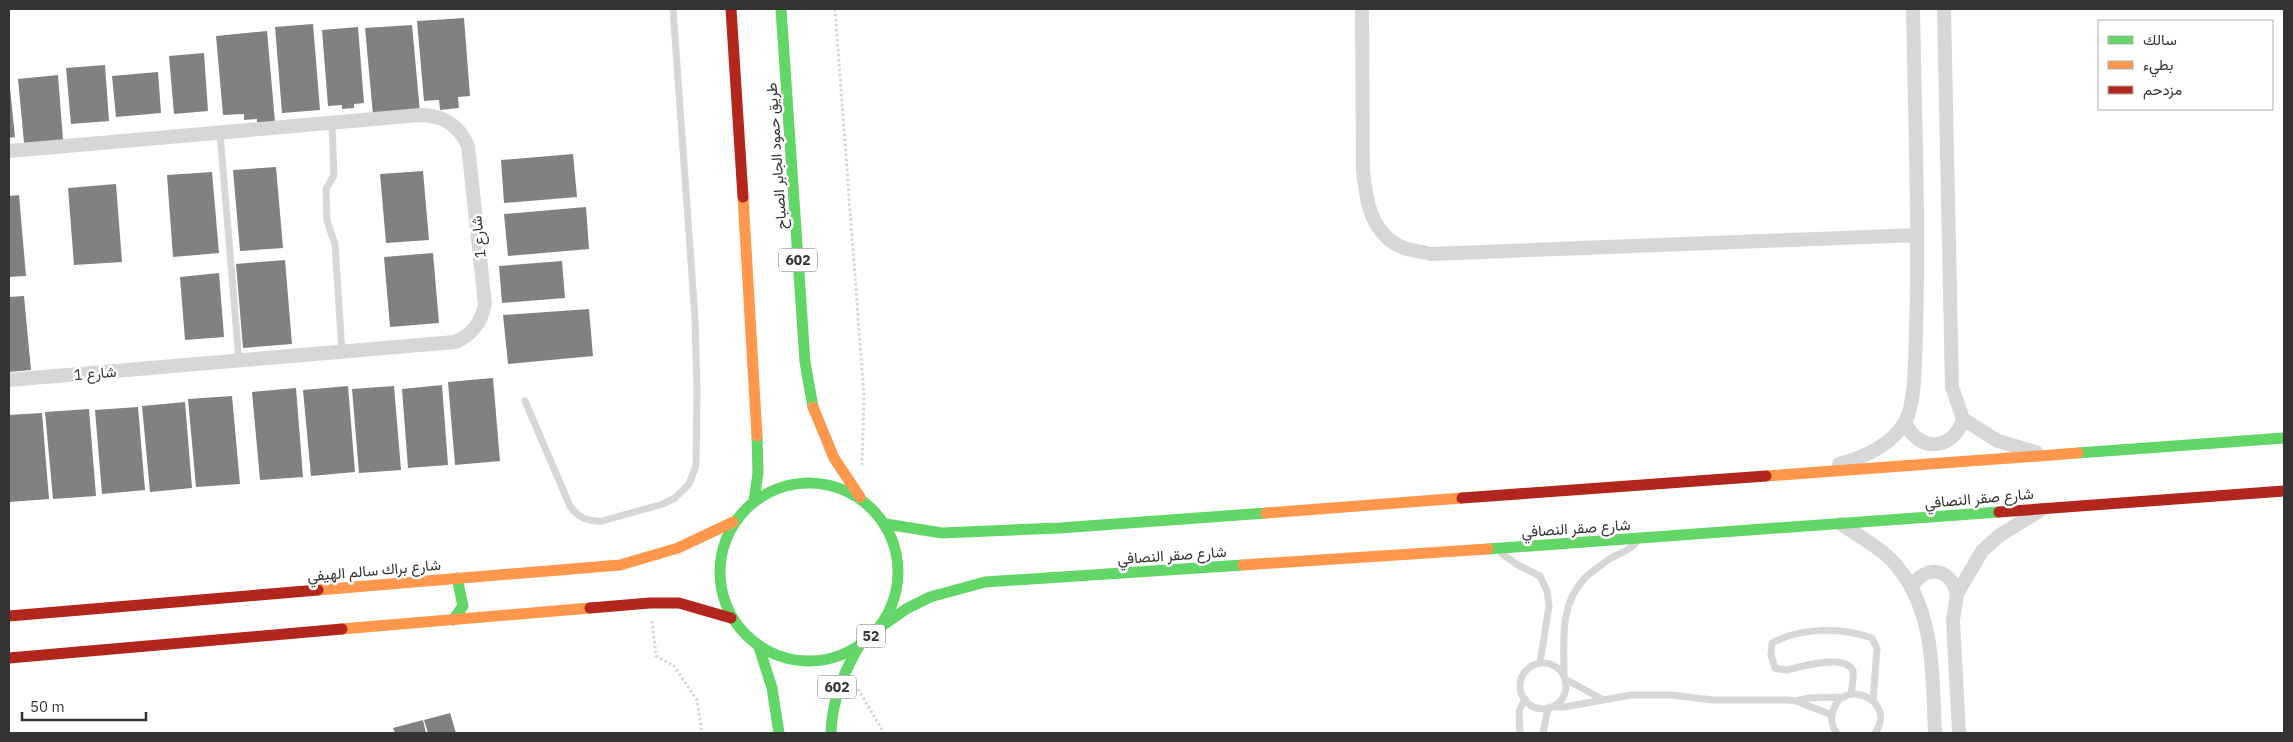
<svg xmlns="http://www.w3.org/2000/svg" width="2293" height="742" font-family="'IBM Plex Sans',Vazirmatn,sans-serif">
<style>
.building{fill:#818181}
.lines{fill:none;stroke-linecap:round;stroke-linejoin:round}
.path{stroke:#d6d6d6;stroke-width:3;stroke-dasharray:2.5 2.5;stroke-linecap:butt}
.lane{stroke:#d7d7d7;stroke-width:7}
.street{stroke:#d7d7d7;stroke-width:14}
.fast{stroke:#63d668;stroke-width:11}
.slow{stroke:#ff974d;stroke-width:11}
.jam{stroke:#b3261e;stroke-width:11}
.labels{text-anchor:middle;dominant-baseline:central;stroke-width:5;stroke-linejoin:round;paint-order:stroke}
.shield{fill:#fff;stroke:#707070;stroke-width:1}
.shield-label{font-size:14px;font-weight:bold;fill:#333}
.street-label{font-size:15px;fill:#333;stroke:#fff}
</style>
<rect width="100%" height="100%" fill="#fff"/>
<path class="building" d="M464,18L470,96L458,97L459,108L440,110L439,100L424,101L417,21Z
M313,24L320,110L282,113L275,27Z
M412,25L420,112L373,115L365,28Z
M358,27L364,103L354,104V108L342,109V105L328,106L322,30Z
M267,31L275,122L257,123V119L244,120V114L223,115L216,36Z
M204,53L208,111L174,114L169,56Z
M105,65L109,121L71,124L66,68Z
M158,72L161,113L116,117L112,76Z
M58,75L63,140L24,143L18,79Z
M9,78L15,137L9,138Z
M573,154L577,197L504,203L501,160Z
M276,167L283,248L240,251L233,170Z
M423,171L429,240L386,243L380,174Z
M212,172L219,253L173,257L167,175Z
M116,184L122,262L74,265L68,188Z
M19,195L26,276L9,277V196Z
M586,207L589,249L508,256L504,214Z
M433,253L439,323L390,327L384,257Z
M285,260L292,344L243,348L236,264Z
M562,261L565,298L502,303L499,266Z
M219,273L224,337L185,340L180,277Z
M24,296L31,370L9,372V297Z
M589,309L593,356L508,364L503,315Z
M493,378L500,461L455,465L448,382Z
M442,385L448,465L408,468L402,389Z
M348,386L355,472L311,476L303,390Z
M394,386L401,470L359,473L352,389Z
M296,388L303,477L260,480L252,392Z
M232,396L240,484L196,487L188,399Z
M185,402L192,488L150,492L142,406Z
M138,407L145,490L102,494L95,410Z
M89,409L96,496L53,499L45,412Z
M42,413L49,499L9,502V415Z
M450,713L456,733H428L424,720Z
M423,720L426,733H395L393,728Z"/>
<g class="lines">
<path class="path" d="M835,9L864,397L862,465
M652,621L656,656L674,666L697,700L702,733
M858,689L884,733"/>
<path class="lane" d="M332,123L334,175L326,189L327,221L335,244L342,352
M220,133L239,361
M525,401L570,506C578,518 588,522 602,521L663,504L675,498L689,484L696,466L697,390L695,318L673,9
M1502,554L1518,565L1540,576L1547,591L1549,606L1540,663
M1520 686a23 23 0 1 1 46 0a23 23 0 1 1-46 0Z
M1564,676C1564,642 1559,606 1584,579C1589,573 1598,568 1605,562C1614,555 1627,552 1635,544
M1565,679L1602,699
M1851,694C1852,687 1854,677 1853,671C1847,653 1799,667 1787,670C1783,670 1779,669 1775,668L1771,655L1772,643C1802,627 1840,627 1872,638L1877,648L1873,701
M1796,701L1809,698L1844,697
M1551,707H1564L1631,695H1671L1713,700H1788L1796,701L1832,715
M1520,733L1519,711L1525,699
M1543,733L1548,708
M1837,733C1832,727 1830,719 1833,711C1843,676 1898,701 1875,733"/>
<path class="street" d="M1362,9L1363,170C1366,201 1371,235 1404,248C1413,251 1423,252 1431,254L1917,235
M1944,9L1952,387L1963,419L1998,441L2036,452
M9,151L420,115C443,115 459,125 468,146L485,304C481,323 473,334 455,342L9,380
M1905,422C1918,453 1954,451 1963,419
M1839,464C1863,458 1892,445 1905,422C1916,403 1915,354 1916,332C1919,224 1915,116 1913,9
M1841,524C1860,537 1881,548 1896,565C1936,612 1932,676 1935,733
M1911,588C1925,564 1950,567 1957,594
M1959,733L1953,621L1957,594L1982,551L2000,535L2041,510"/>
<path class="fast" d="M781,9L805,362L813,407
M2078,453L2284,438
M720 572a89 89 0 1 1 178 0a89 89 0 1 1-178 0Z
M754,500L758,473L757,436
M886,524L942,533L1060,528L1266,513
M1488,549L1999,512
M453,620L463,606L457,578
M879,628L906,609L930,597L985,582L1243,565
M759,647L772,688L779,733
M831,733C832,700 843,674 859,646"/>
<path class="slow" d="M743,197L757,436
M813,407L834,458L860,497
M1766,476L2078,453
M1266,513L1462,498
M1243,565L1488,549
M318,590L620,565L678,548L733,522
M342,629L590,608"/>
<path class="jam" d="M731,9L743,197
M1462,498L1766,476
M1999,512L2284,491
M590,608L650,603H679L731,618
M9,616L318,590
M9,658L342,629"/>
</g>
<g class="labels">
<g class="shield">
<rect x="779" y="248.5" width="38" height="23" rx="4"/>
<rect x="857" y="624.5" width="28" height="23" rx="4"/>
<rect x="818" y="675.5" width="38" height="23" rx="4"/>
</g>
<g class="shield-label">
<text x="798" y="260">602</text>
<text x="871" y="636">52</text>
<text x="837" y="687">602</text>
</g>
<g class="street-label">
<text transform="translate(776 156) rotate(-94)">طريق حمود الجابر الصباح</text>
<text transform="translate(478 237) rotate(-96)">شارع 1</text>
<text transform="translate(95 373) rotate(-5)">شارع 1</text>
<text transform="translate(1979 498) rotate(-5)">شارع صقر النصافي</text>
<text transform="translate(1576 528) rotate(-4)">شارع صقر النصافي</text>
<text transform="translate(1172 555) rotate(-4)">شارع صقر النصافي</text>
<text transform="translate(374 570) rotate(-5)">شارع براك سالم الهيفي</text>
</g>
</g>
<rect width="2293" height="742" fill="none" stroke="#333333" stroke-width="20"/>
<rect x="2098" y="20" width="175" height="90" fill="#ffffff" stroke="#adadad"/>
<rect x="2108" y="36" width="25" height="8" fill="#63d668" stroke="#adadad"/>
<text x="2143" y="45" font-size="15" fill="#333333">سالك</text>
<rect x="2108" y="61" width="25" height="8" fill="#ff974d" stroke="#adadad"/>
<text x="2143" y="70" font-size="15" fill="#333333">بطيء</text>
<rect x="2108" y="86" width="25" height="8" fill="#b3261e" stroke="#adadad"/>
<text x="2143" y="95" font-size="15" fill="#333333">مزدحم</text>
<path d="M22 712v8h124v-8" fill="none" stroke="#333333" stroke-width="2.5"/>
<text x="30" y="712" font-size="15" fill="#333333" stroke="#ffffff" stroke-width="4" paint-order="stroke">50 m</text>
</svg>
